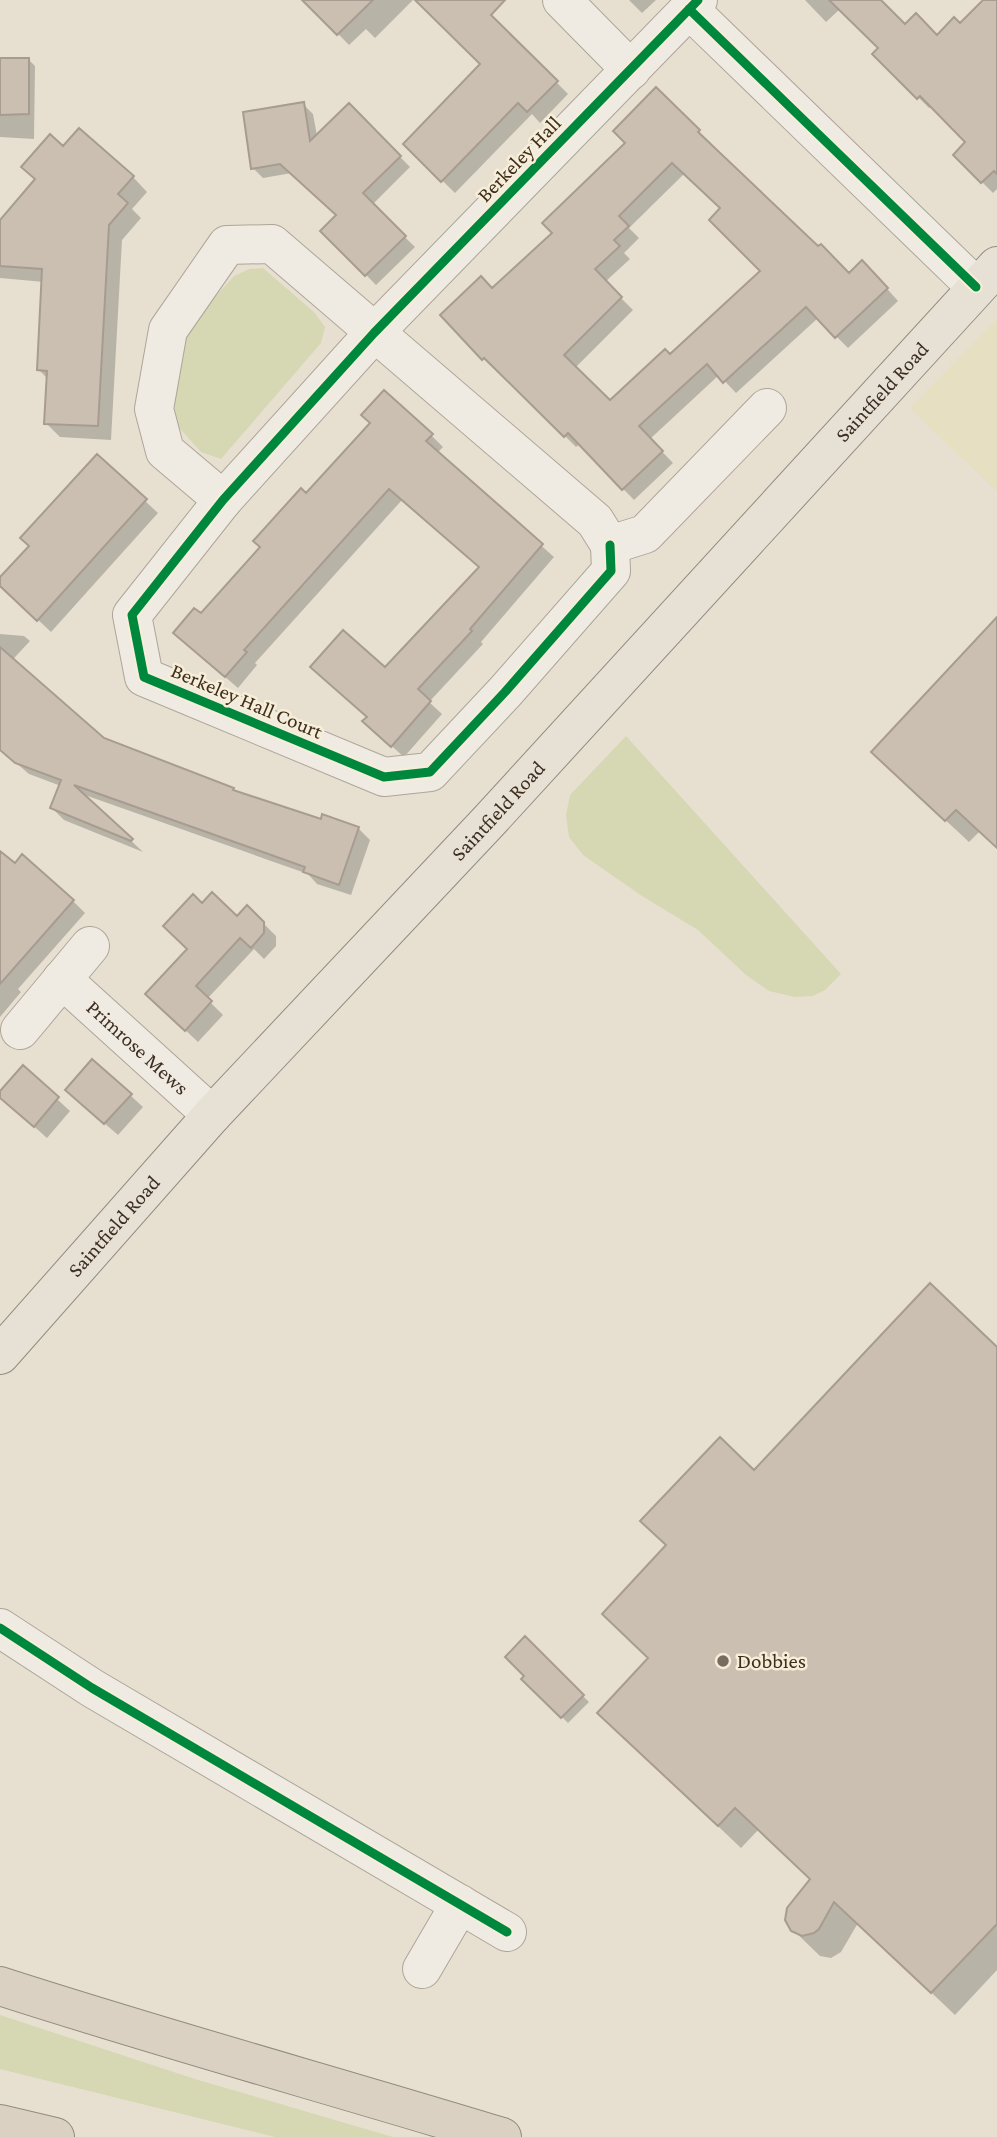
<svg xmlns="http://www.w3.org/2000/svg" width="997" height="2137" font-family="'Crimson Pro',serif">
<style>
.farmland{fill:#e6dfc2}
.green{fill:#d6d7b3}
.shadow{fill:#0003;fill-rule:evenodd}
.building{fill:#cbbfb2;stroke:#a89c90;stroke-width:2;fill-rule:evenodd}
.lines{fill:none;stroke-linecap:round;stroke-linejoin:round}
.street-casing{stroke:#ada599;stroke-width:40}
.primary-casing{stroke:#928b80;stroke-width:40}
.highway-casing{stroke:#928b80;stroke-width:40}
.street{stroke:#efebe3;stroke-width:38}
.primary{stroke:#e6e1d4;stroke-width:38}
.highway{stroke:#dad1c2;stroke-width:38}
.cycleway-casing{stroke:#f7eed8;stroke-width:13}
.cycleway{stroke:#00873e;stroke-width:9}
.poi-dot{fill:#786c5e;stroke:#f7eed8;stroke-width:2.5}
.labels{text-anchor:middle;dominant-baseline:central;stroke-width:5;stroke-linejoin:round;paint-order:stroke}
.street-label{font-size:21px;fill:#3d2e20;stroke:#f7eed8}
.poi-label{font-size:21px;fill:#3d2e20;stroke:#f7eed8;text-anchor:start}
</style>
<rect width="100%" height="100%" fill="#e7e0d1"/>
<path class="farmland" d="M997,319V492L910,408Z"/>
<path class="green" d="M263,268L314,312L325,327L321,343L221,459L201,452L173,421L183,332L234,276L249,269Z
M626,736L841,974L825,990L813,996L795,997L769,991L746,975L698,930L642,896L583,855L569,837L566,815L570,795Z
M0,2015L195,2079L393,2137H275L0,2069Z"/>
<path class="shadow" d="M305,0H413L375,38L366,29L349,45Z
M424,0H475L568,94L540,123L532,114L455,193L405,144L483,64Z
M629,0H656L642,13Z
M805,0H879L905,26L937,37L960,26L986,0H997V189L993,193L955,155L968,142L932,105L929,108L875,54L880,48L840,9L826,22Z
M0,60H29L35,66L34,139L0,137Z
M656,90L711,143L708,145L849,275L874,274L898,301L848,348L818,318L736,393L719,375L650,439L673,463L634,500L580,444L576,447L497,368L495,370L442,315L492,290L554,233L627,143ZM685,173L722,209L763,271L670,356L610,402L575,368L633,310L605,282L630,259L624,253L639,238L629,228Z
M303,104L313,114L317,136L349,105L410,167L372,205L415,247L376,285L323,231L338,215L292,173L263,178L253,168Z
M63,149L133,177L147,192L132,209L141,218L122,240L111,440L60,437L46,423L48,379L39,370L44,282L0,278V222Z
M431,435L443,447L437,453L554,557L481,642L483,644L429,702L442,714L404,757L377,733L368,718L385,669L481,568L402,500L255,663L257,665L238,688L188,645L201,616L306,495Z
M97,456L158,513L51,632L0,584V580L30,546Z
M997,619V847L980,831L969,842L897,775Z
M0,634L24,636L30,641L3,670H0Z
M0,696L236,793L322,822L358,828L370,840L351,895L317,884L308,874L82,794L143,852L64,820L52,808L61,786L29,774L0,749Z
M0,856L73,901L85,913L18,989L21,992L0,1017Z
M202,905L237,918L247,907L276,936V946L264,959L254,949L207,999L223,1015L198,1042L160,1006L189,949Z
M23,1068L70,1111L47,1138L0,1096Z
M130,1095L143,1107L118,1135L80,1102Z
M997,1349V1970L955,2015L858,1923L841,1952L831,1958L820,1956L788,1925L812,1879L759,1829L741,1848L622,1735L650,1658L754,1472Z
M525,1639L589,1702L568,1723L524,1679L527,1676Z"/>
<path class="building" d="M302,0H373L337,35Z
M415,0H505L491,15L558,81L527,112L518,103L441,182L403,144L480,64Z
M829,0H881L905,24L916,13L937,35L954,17L960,23L983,0H997V174L994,171L981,183L953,155L965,142L920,96L917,99L872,54L878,48Z
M0,58H29V114L0,115Z
M656,87L700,130L698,132L818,246L821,244L849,273L862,260L888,288L835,338L806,307L723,383L707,364L639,426L663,451L622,490L568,433L564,437L484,358L482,360L440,315L481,276L492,288L552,233L542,223L625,143L613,131ZM672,163L720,208L709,220L760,271L670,354L665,349L610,400L564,355L622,297L595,269L620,246L614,240L629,226L619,216Z
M304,102L310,141L349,103L401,156L363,193L406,236L365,276L320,231L336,215L280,164L251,169L243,112Z
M79,128L134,176L118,194L128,203L109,225L98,426L44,424L47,371L37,370L42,269L0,266V220L35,179L21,167L50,134L63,146Z
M384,390L433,434L426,441L543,544L470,629L472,631L418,689L431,701L391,747L362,721L367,717L310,667L343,630L385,667L479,567L389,489L244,650L247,652L225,677L173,633L194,608L201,613L260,547L253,541L301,488L306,493L370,423L361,415Z
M97,454L147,499L37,621L0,586V577L29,546L20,538Z
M997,617V848L956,810L945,821L871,752Z
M0,647L104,738L234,788L233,790L321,819L322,814L359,827L339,885L303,872L305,867L74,785L133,839L131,841L50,808L61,780L15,763L0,750Z
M0,851L15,863L22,854L74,900L0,984Z
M212,892L237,916L247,905L264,922V933L251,948L240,938L196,986L212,1001L185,1031L145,994L187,949L163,926L193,894L202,903Z
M92,1059L132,1094L104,1124L65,1090Z
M23,1065L59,1097L34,1127L0,1098V1091Z
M930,1283L997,1347V1924L931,1993L834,1902L819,1929L814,1933L802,1936L791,1931L785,1920L787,1908L810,1879L735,1808L718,1826L597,1713L648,1658L602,1614L666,1545L640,1521L720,1437L754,1470Z
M525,1636L584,1695L561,1718L521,1679L524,1676L505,1657Z"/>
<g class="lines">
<g class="street-casing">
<g id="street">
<path d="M562,0L631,70"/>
<path d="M689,9L976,287"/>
<path d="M223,500L165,451L154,409L168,330L227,245L272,244L595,521L610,545L645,534L767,408"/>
<path d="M610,545L611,571L505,692L430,772L384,777L144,677L132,615L223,500L374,333L698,0"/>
<path id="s1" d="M62,979L212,1115"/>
<path d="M20,1030L90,946"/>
<path d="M0,1628L92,1688L507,1932"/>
<path d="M422,1969L460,1904"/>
</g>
</g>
<g class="primary-casing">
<g id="primary">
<path id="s2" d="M0,1355L212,1115L489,821L997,266"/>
</g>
</g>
<g class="highway-casing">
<path id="highway" d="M0,1986C167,2040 335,2086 502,2137
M0,2124L55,2137"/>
</g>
<use href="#street" class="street"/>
<use href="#primary" class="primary"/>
<use href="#highway" class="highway"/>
<g class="cycleway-casing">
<path id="cycleway" d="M689,9L976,287
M610,545L611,571L505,692L430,772L384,777L144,677L132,615L223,500L374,333L698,0
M0,1628L92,1688L507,1932"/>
</g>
<use href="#cycleway" class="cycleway"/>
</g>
<circle class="poi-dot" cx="723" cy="1661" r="7"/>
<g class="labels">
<g class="street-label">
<text transform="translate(519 159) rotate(-46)">Berkeley Hall</text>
<text stroke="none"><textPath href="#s2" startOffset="1306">Saintfield Road</textPath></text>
<text transform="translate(247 701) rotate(23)">Berkeley Hall Court</text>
<text stroke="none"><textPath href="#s2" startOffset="738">Saintfield Road</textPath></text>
<text stroke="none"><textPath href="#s1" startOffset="102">Primrose Mews</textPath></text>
<text stroke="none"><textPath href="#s2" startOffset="172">Saintfield Road</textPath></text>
</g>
<g class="poi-label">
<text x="737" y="1661">Dobbies</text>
</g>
</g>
</svg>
